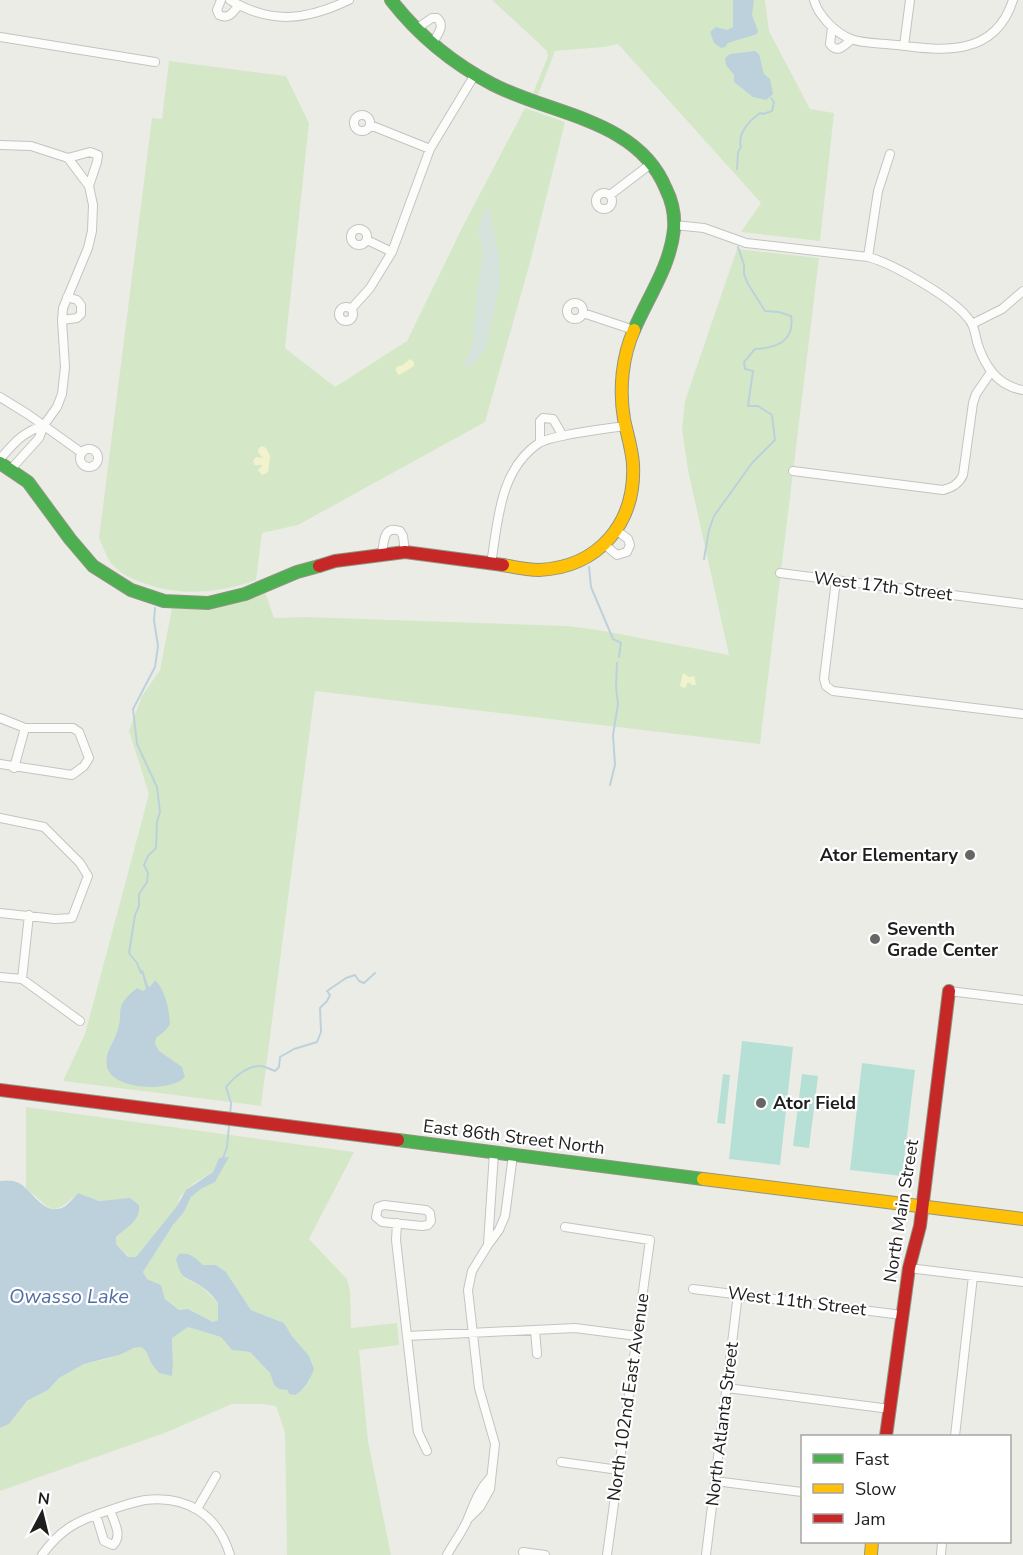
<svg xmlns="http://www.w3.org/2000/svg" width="1023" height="1555" font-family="'Nunito Sans',sans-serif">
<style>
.grass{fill:#d4e8c8}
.wetland{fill:#d6e3dd}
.sand{fill:#f3f2ce}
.pitch{fill:#b6e0d5}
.water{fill:#bdd1dc}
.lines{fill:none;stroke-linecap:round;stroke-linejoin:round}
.stream{stroke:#bdd1dc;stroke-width:2}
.street-casing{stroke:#c3c3c1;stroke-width:10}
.fast-casing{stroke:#909581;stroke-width:14}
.slow-casing{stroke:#909581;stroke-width:14}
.jam-casing{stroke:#909581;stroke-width:14}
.street{stroke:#fcfcfb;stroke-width:8}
.fast{stroke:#4caf50;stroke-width:12}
.slow{stroke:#ffc107;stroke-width:12}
.jam{stroke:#c62828;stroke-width:12}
.poi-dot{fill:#666664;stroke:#fff;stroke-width:2}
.labels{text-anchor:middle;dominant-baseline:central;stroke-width:4.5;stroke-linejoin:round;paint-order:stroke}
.street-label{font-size:18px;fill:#1e1e1e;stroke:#fff}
.poi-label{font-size:18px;font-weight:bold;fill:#1e1e1e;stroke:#fff;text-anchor:start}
.water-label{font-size:20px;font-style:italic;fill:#536ea6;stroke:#fff}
</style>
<rect width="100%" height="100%" fill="#ecece7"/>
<path class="grass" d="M492,0H765L769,31L810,109L834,113L820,241L741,232L761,203L618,44L604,47L555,51L538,95L533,93L548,56L547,51Z
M169,61L286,76L309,123L285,348L335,387L407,341L462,228L525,108L565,122L529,266L485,422L298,525L262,533L256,580C217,594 177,597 138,581C128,577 118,572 111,563C106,556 103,546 99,538L152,118L162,119Z
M737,249L819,258L760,744L315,691L261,1106L63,1081L85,1034L149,794L129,731L142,696L160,670L172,608C205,611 234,604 265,592L274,618L306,617L568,626L604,631L729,655L688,470L682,429L685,401Z
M26,1107L354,1152L309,1239L347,1279L350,1291L351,1328L397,1323L399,1345L359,1350L368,1441L391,1555H287L285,1433L276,1406L262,1404H232L167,1432L0,1491V1428L9,1424L27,1401L48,1390L59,1378L84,1364L110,1358L126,1350L141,1347L146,1351L151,1363L172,1376L173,1365L172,1337L188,1327L221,1337L233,1350L250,1352L270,1373L274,1385L280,1389L302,1390L310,1380L309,1356L292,1336L284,1323L251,1310L226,1272L184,1278L201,1286L218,1303V1320L213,1322L188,1309L179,1310L165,1299L161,1285L147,1279L143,1272L173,1225L184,1212L191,1197L201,1189L215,1182L219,1158L213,1172L194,1183L180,1197L177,1206L136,1257H129L116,1244V1237C127,1227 141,1221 139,1205L122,1199L99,1201L78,1193C49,1221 52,1207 26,1189Z"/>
<path class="wetland" d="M489,207L499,257L500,282L486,348L478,359L468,367L464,366L472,344L478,288L483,254L481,240L477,232L483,214Z"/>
<path class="sand" d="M410,359L414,362V366L399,375L396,371V367L403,365Z
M262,446L266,448L270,456L268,472L262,475L258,470L263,465H255L253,461L256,457L263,458L258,452L259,448Z
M683,673L689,677L694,676L696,685H692L688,682L685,688L680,686Z"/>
<path class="pitch" d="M742,1041L793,1047L780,1165L729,1159Z
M862,1063L915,1070L902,1176L850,1170Z
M723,1074L730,1075L725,1124L717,1123Z
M802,1074L818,1076L809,1148L793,1146Z"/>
<path class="water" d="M733,0H754L752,15L758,31L757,34L728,43L725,47L721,48L714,43L710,32L716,27L727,30L733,27Z
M755,51L759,54L764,74L770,79L773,94L766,100L753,97L734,82V75L726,65L725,58L730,54Z
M141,970H143L148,986L150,987L155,980C166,991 169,1009 170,1024L166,1030L156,1038L155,1044L159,1051L182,1067L185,1077C172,1092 113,1091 107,1067C104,1054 113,1044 117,1032C125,1009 112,1008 137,988L143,991L146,989Z
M229,1157L215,1182L201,1189L191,1197L184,1212L173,1225L143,1272L147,1279L161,1285L165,1299L179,1310L188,1309L213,1322L218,1320V1303C214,1297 207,1290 201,1286C185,1276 181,1280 176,1259L179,1254C190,1252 195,1258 203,1265H216L226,1272L251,1310L284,1323L292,1336L309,1356L314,1369C310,1380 305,1389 295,1395L289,1394L288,1390L279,1389L274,1385L270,1373L250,1352L232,1350L221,1337L188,1327L172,1338L173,1365L172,1376L159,1373L151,1363L146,1351L141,1347L134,1348L119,1355L84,1364L59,1378L48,1390L27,1401L9,1424L0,1428V1181C6,1180 14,1180 19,1183C33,1191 44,1217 64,1207C69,1204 74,1197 78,1193L99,1201L130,1198L139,1205C141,1221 127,1227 116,1237V1244L128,1257H136L177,1206L186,1190L213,1172L219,1158Z"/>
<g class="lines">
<path class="stream" d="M737,169L738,152L741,147C737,134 749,121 760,113L763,114L772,111L774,102L771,98
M704,559L709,530L714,516L752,463L775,440L772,415L758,406H748L753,371L745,369L744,362L755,349C777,348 795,341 791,316L779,312L765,311L748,284L744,274V265L738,247
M589,567L591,587L613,639L621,643L619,657
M610,785L615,765L613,735L618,704L616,687L617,663
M141,973L137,963L129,953L135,915L139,906V894L147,882L148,873L144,865L148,856L156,848L157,822L160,812L157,787L137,744L133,709L155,667L158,646L154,620L155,608
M230,1117L231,1103L226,1087C234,1077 247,1066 260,1066C265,1066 271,1070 275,1071L279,1067L280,1057L294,1049L317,1042L321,1032L320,1008L327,1001L330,995L327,991L346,978L355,975L359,981L364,983L375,973
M223,1158L227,1147L229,1126"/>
<g class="street-casing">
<path id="street" d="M221,0L217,10L219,15C229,20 233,12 239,5
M230,0C272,25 307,20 349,0
M814,0C818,15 835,33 851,39C864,44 883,43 897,45C943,51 995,57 1013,0
M832,27L830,44C837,54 844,46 851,40
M416,29L432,18H437C446,26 437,35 432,44
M0,37L155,62
M904,46L910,0
M354 123a8 8 0 1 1 16 0a8 8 0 1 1-16 0Z
M370,125L430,149
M0,145L31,146L68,158L89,186L93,205L92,231L88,248L63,308L62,320L77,318L81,314V305L77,300L67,297
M68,158L90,152L98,155L97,162L89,186
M596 201a8 8 0 1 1 16 0a8 8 0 1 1-16 0Z
M610,195L652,163
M674,225L704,228L746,243L868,257C892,263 951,297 967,317C974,324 975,333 977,342C984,365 997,386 1023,390
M351 237a8 8 0 1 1 16 0a8 8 0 1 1-16 0Z
M367,240L392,252
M868,257L878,191L890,154
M567 311a8 8 0 1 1 16 0a8 8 0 1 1-16 0Z
M339 314a7 7 0 1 1 14 0a7 7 0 1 1-14 0Z
M352,308L370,288L392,252L430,149L474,76
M583,313L634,330
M972,324L1002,309L1023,291
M0,397L29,415L82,453
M540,442V421L543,418L553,419L563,436
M80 458a9 9 0 1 1 18 0a9 9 0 1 1-18 0Z
M0,459C15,442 22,433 44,425
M11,469L39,438L44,425L57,407L62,394L65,367L62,320
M793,471L943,490C952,488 959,484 963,475L973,403L976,394L991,372
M605,545L617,555L627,552L630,545L628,539L616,530
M382,554C384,542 383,525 400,531L403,536L405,552
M491,564C498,522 499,470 539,443C552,435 606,429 624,426
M780,573L1023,604
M836,580L824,679L826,686L833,691L1023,714
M0,718L25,728H73L79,732L89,758L84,766L72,775L0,764
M14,768L25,728
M0,818L44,827L80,863L88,876L72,918L55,919L0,913
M0,977L22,979L80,1021
M22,979L29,915
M949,991L1023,1000
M384,1205L426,1210L430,1213L431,1221L428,1225L422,1226L382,1222L376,1217L378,1207Z
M397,1223L396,1240L418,1432L427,1451
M565,1227L650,1240L607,1555
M488,1244L494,1153
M909,1268L1023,1282
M693,1289L902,1315
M535,1330L537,1354
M407,1336L575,1328L637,1336
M727,1388L890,1409
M955,1436L973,1276
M561,1462L619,1470
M715,1481L802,1492
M197,1509L216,1476
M96,1515L104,1541L113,1545C123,1536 114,1522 110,1510
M469,1518L480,1507L490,1489L495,1444L479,1388L468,1290L472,1271L488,1245L499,1230L505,1216L513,1155
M523,1552L545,1555
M42,1555C61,1528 79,1520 110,1510C122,1506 133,1502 145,1500C187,1495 218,1515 230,1555
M447,1555C454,1542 464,1530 469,1516C475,1501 479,1490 490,1478
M706,1555L738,1294
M941,1555L942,1542"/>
</g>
<g class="fast-casing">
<path id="fast" d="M391,0C419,36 452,63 492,84C551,115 638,119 666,189C672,201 675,215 674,229C670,267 649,295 634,330
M0,463L28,482L70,539L93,566L131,590L164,601L208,603L245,594L297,572L319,566
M398,1140L703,1179"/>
</g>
<g class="slow-casing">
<path id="slow" d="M503,565C514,567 527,570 539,570C599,567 636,523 633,464C632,449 627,434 624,419C619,390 622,357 634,330
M703,1179L1023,1219
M871,1555L872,1542"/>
</g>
<g class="jam-casing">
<path id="jam" d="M319,566L335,561L405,552L503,565
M0,1090L398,1140
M886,1436L909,1268L920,1226L949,991"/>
</g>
<use href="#street" class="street"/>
<use href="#fast" class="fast"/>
<use href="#slow" class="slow"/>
<use href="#jam" class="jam"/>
</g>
<g class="poi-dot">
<circle cx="970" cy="855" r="6"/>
<circle cx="875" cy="939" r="6"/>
<circle cx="761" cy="1103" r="6"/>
</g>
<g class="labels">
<g class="street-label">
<text transform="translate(883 586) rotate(7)">West 17th Street</text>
<text transform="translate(514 1137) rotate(7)">East 86th Street North</text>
<text transform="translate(901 1211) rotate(-81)">North Main Street</text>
<text transform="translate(797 1301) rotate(7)">West 11th Street</text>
<text transform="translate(628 1397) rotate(-82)">North 102nd East Avenue</text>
<text transform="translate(722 1424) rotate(-83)">North Atlanta Street</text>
</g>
<g class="poi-label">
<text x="958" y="855" text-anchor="end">Ator Elementary</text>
<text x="887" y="929">Seventh<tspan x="887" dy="21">Grade Center</tspan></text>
<text x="773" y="1103">Ator Field</text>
</g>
<g class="water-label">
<text x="69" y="1296">Owasso Lake</text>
</g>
</g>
<rect x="801" y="1435" width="210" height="108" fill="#ffffff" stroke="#a5a5a5" stroke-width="1.5"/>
<rect x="813" y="1454" width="30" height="9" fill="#4caf50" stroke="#a5a5a5" stroke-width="1.5"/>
<text x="855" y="1465" font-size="18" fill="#1e1e1e">Fast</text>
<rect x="813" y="1484" width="30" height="9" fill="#ffc107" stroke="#a5a5a5" stroke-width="1.5"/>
<text x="855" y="1495" font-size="18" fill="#1e1e1e">Slow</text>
<rect x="813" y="1514" width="30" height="9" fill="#c62828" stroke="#a5a5a5" stroke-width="1.5"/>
<text x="855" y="1525" font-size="18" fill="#1e1e1e">Jam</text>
<g transform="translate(42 1513) rotate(7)" stroke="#ffffff" stroke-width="4.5" paint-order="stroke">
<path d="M0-4.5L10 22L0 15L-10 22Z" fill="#1e1e1e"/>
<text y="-9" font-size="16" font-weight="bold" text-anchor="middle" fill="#1e1e1e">N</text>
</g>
</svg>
